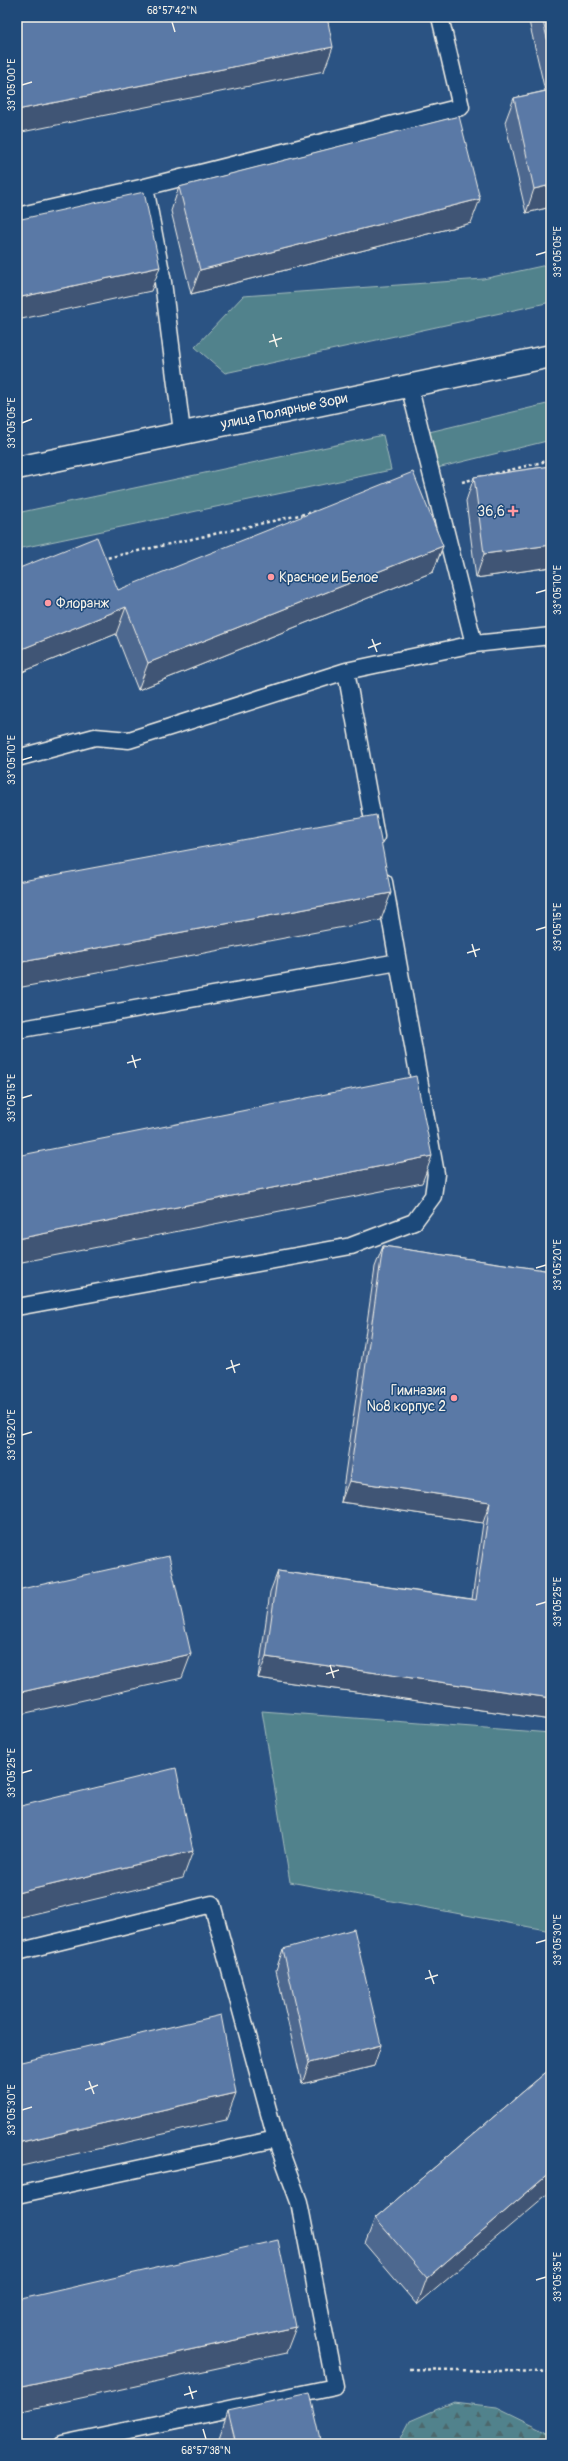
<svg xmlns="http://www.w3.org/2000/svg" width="568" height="2461" font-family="Pangolin,sans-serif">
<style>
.grass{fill:#51828c;stroke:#a2baba}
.forest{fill:url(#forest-firs);stroke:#a2baba}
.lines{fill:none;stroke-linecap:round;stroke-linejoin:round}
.service-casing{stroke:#f4f1e8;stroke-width:19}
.secondary-casing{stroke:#f4f1e8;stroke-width:25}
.path{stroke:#f4f1e8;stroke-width:2.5;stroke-dasharray:3 3;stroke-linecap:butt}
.service{stroke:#1f4a7a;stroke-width:16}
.secondary{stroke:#1f4a7a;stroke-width:22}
.wall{fill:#4d688f;stroke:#f4f1e8}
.shaded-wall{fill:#3f5574;stroke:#f4f1e8}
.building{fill:#5a79a6;stroke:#f4f1e8}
.ticks{fill:none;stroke:#f4f1e8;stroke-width:1.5}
.poi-dot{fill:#ff9aa2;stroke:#1f4a7a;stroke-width:1.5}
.labels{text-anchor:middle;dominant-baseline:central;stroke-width:3;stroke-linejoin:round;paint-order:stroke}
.street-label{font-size:14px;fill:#f4f1e8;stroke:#1f4a7a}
.poi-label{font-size:14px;fill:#f4f1e8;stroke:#1f4a7a;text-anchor:end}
.neatline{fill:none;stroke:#f4f1e8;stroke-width:1.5}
.ticks-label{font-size:10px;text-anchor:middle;fill:#f4f1e8}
</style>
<defs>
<pattern id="forest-firs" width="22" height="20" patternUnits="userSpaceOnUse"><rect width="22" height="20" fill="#51828c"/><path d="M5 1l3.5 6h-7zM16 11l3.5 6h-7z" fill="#4d686c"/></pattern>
</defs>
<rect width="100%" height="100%" fill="#2b5383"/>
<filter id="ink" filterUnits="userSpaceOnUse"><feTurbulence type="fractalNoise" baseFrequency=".025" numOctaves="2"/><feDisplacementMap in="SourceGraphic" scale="8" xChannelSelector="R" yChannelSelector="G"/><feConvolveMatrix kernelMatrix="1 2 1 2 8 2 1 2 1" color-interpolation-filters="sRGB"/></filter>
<g filter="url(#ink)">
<path class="grass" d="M551,264V302L225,373L195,347L243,296L483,279Z
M551,403V440L437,468L429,432Z
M383,435L391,470L17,549V513Z
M262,1711L551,1733V1931L290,1882Z"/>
<path class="forest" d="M454,2402L497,2407L546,2431L551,2438V2444H398L410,2421Z"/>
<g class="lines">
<g class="service-casing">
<path id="service" d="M145,187L163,282L182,432
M17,216L145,187L461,107L440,17
M409,385L474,644
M17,758L95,737L129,740L346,671
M376,837L346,671L474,644L551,636
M17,1030L398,962L384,882
M17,1307L351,1246L414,1222L433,1196L436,1174L398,962
M17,1952L212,1904L276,2139L299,2202L335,2387L62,2444
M17,2195L276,2139"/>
</g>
<g class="secondary-casing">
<path id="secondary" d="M17,468L551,356"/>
</g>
<path class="path" d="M489,475L551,460
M462,482L477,478
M102,559L322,510
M409,2369L551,2372"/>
<use href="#service" class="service"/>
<use href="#secondary" class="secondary"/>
</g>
<path class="wall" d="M528,17H551V207L526,213L505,122L514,98L545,91Z
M179,187L471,223L191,294L171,211Z
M551,466V567L476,578L466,501L474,477Z
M443,546L433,572L138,690L116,634L17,674V569L118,590Z
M383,1246L551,1271V1720L258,1678L270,1592L278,1571L472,1599L483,1523L341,1502L375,1267Z
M283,1949L374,2066L302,2084L276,1970Z
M551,2068L417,2305L365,2244L375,2218Z
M228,2411L322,2444H220L219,2438Z"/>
<path class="shaded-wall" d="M333,47L324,71L17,133V110Z
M551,185V207L526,213L534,189Z
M480,199L471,223L191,294L200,270Z
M160,267L151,291L17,320V298Z
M551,545V567L476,578L484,554Z
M443,546L433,572L138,690L148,663Z
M126,607L116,634L17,674V651Z
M391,893L381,920L17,988V963Z
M432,1156L422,1183L17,1263V1239Z
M349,1481L490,1502L483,1523L341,1502Z
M191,1654L182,1678L17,1715V1693Z
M266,1657L551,1698V1720L258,1678Z
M193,1851L183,1878L17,1918V1893Z
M381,2045L374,2066L302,2084L309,2063Z
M236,2093L226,2120L17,2167V2143Z
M551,2172V2191L417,2305L427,2278Z
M296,2327L286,2353L17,2412V2387Z"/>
<path class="building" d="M39,17H327L333,47L17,110V21Z
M542,17H551V55Z
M551,90V185L534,189L514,98Z
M459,116L480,199L200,270L179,187Z
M144,192L160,267L17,298V220Z
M551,466V545L484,554L474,477Z
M413,472L443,546L148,663L126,607L17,651V569L97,537L118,590Z
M376,815L391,893L17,963V882Z
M416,1076L432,1156L17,1239V1156Z
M383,1246L551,1271V1698L266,1657L278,1571L476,1600L490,1502L349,1481Z
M169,1556L191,1654L17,1693V1590Z
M176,1768L193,1851L17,1893V1807Z
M354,1929L381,2045L309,2063L283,1949Z
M221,2015L236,2093L17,2143V2063Z
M551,2068V2172L427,2278L375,2218Z
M278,2240L296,2327L17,2387V2300Z
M310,2393L322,2444H236L228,2411Z"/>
</g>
<path class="ticks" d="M172,22L175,32M22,85L32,82M536,255L546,252M273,334L277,347M269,342L282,338M22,423L32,419M536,593L546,590M372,639L377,652M368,648L381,643M22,760L32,757M536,930L546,927M472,944L476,957M467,953L480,949M132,1055L136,1068M127,1063L141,1059M22,1098L32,1095M536,1268L546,1265M231,1360L235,1373M226,1369L240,1364M22,1435L32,1432M536,1605L546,1602M330,1665L334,1678M326,1674L339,1670M22,1773L32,1770M536,1943L546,1940M429,1970L434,1984M425,1979L438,1975M89,2081L94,2094M85,2090L98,2085M22,2110L32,2107M536,2280L546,2277M189,2386L193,2399M184,2395L197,2391M203,2429L206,2439"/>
<g class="poi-dot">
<path d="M511 505h4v4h4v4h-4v4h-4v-4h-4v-4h4z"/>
<circle cx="271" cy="577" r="4"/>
<circle cx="48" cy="603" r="4"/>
<circle cx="454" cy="1398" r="4"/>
</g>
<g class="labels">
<g class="street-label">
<text transform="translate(284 411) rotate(-12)">улица Полярные Зори</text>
</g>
<g class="poi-label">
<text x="505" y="511">36,6</text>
<text x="279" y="577" text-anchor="start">Красное и Белое</text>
<text x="56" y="603" text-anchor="start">Флоранж</text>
<text x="446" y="1390">Гимназия<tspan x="446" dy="16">№8 корпус 2</tspan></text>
</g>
</g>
<rect width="568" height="2461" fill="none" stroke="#1f4a7a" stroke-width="44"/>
<rect x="22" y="22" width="524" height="2417" class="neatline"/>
<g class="ticks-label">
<text x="172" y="14">68°57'42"N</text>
<text transform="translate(11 85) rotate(-90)" y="4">33°05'00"E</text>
<text transform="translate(557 252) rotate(-90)" y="4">33°05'05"E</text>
<text transform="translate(11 423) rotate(-90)" y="4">33°05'05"E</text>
<text transform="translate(557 590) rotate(-90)" y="4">33°05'10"E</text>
<text transform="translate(11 760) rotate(-90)" y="4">33°05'10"E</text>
<text transform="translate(557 927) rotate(-90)" y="4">33°05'15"E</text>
<text transform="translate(11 1098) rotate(-90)" y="4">33°05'15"E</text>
<text transform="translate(557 1265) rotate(-90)" y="4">33°05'20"E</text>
<text transform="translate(11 1435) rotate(-90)" y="4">33°05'20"E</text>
<text transform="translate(557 1602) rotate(-90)" y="4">33°05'25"E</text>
<text transform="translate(11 1773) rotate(-90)" y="4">33°05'25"E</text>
<text transform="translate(557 1940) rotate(-90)" y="4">33°05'30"E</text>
<text transform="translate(11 2110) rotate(-90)" y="4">33°05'30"E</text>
<text transform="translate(557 2277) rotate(-90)" y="4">33°05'35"E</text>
<text x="206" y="2454">68°57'38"N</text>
</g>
</svg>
